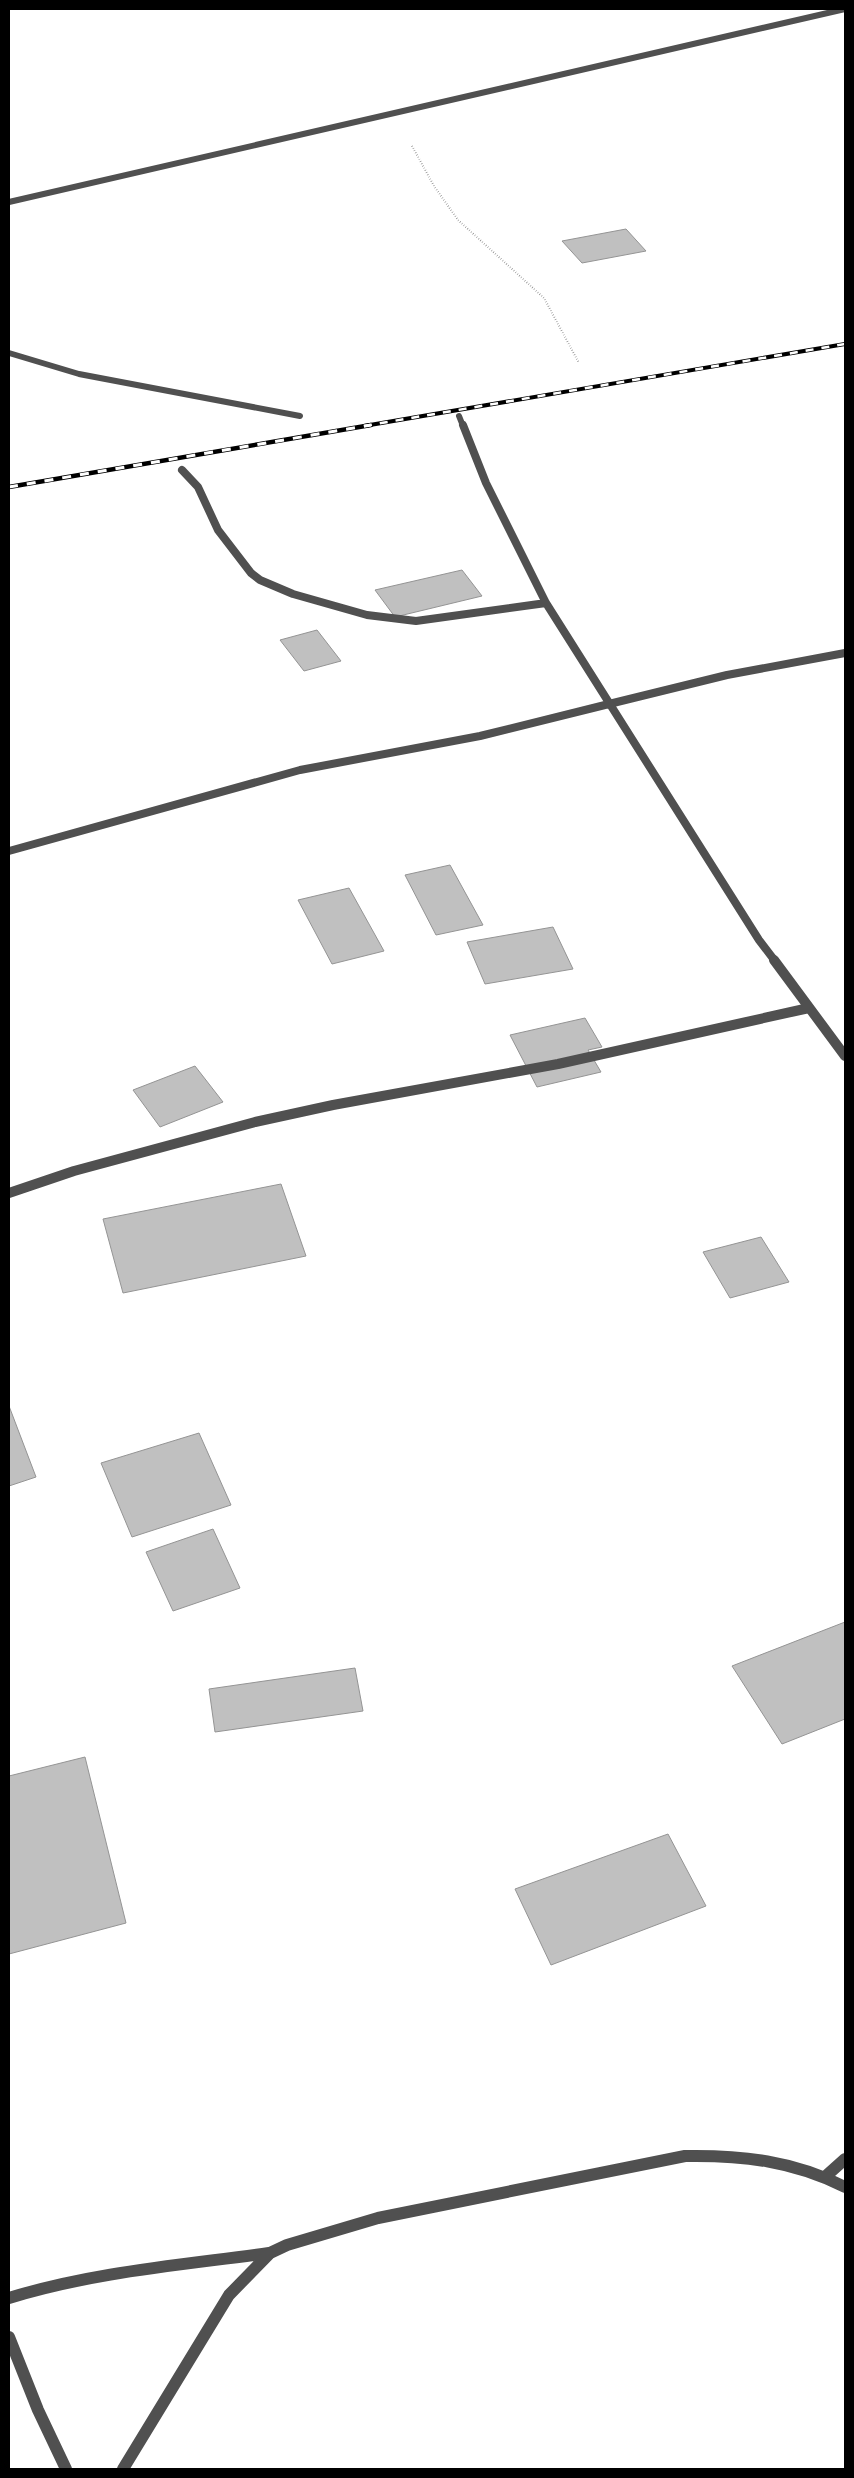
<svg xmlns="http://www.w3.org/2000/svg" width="854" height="2478" font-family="Arial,sans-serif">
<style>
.building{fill:#c0c0c0;stroke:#949494}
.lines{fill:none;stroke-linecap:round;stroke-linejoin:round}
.path{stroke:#727272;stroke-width:2;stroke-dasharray:0.5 2;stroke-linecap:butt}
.lane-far1{stroke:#505050;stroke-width:6}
.lane{stroke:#505050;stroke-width:8}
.street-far3{stroke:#505050;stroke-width:6}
.street-far2{stroke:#505050;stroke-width:8}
.street-far1{stroke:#505050;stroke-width:10}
.street{stroke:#505050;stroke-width:12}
.rail-far1-casing{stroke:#000;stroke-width:4}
.rail-casing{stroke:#000;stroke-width:4.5}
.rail-far1{stroke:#fff;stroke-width:2.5;stroke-dasharray:8;stroke-linecap:butt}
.rail{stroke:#fff;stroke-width:3;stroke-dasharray:9;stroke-linecap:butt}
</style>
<rect width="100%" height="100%" fill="#fff"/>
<path class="building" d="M626,229L646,251L582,263L562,241Z
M462,570L482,596L395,617L375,590Z
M317,630L341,661L304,671L280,640Z
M450,865L483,925L436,935L405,875Z
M349,888L384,951L332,964L298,900Z
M553,927L573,969L485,984L467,942Z
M585,1018L602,1047L588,1050L601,1072L537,1087L510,1035Z
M195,1066L223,1102L160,1127L133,1090Z
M281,1184L306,1256L123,1293L103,1219Z
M761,1237L789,1282L730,1298L703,1252Z
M9,1406L36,1477L9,1486Z
M199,1433L231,1505L132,1537L101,1463Z
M213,1529L240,1588L173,1611L146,1552Z
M845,1622V1719L782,1744L732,1666Z
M355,1668L363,1711L215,1732L209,1689Z
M85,1757L126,1923L9,1954V1776Z
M668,1834L706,1906L551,1965L515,1889Z"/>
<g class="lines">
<path class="path" d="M412,146L434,186L458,220L544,298L579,363"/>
<path class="lane-far1" d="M9,353L79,374L300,416"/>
<path class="lane" d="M609,704L727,675L845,653"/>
<path class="street-far3" d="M9,202L845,9
M459,416L463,426"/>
<path class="street-far2" d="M463,425L486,483L546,603L759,940L775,961
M182,470L198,487L218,530L251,573L260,580L293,594L367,615L416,621L546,603
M9,851L300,770L480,736L609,704"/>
<path class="street-far1" d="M774,960L845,1056
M9,1193L74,1171L255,1122L333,1105L558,1064L809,1008"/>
<path class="street" d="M826,2176L845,2159
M9,2298C93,2272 182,2265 269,2253
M9,2337L38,2410L66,2469
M123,2469L229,2295L270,2253L287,2245L378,2218L685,2156C742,2155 794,2161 845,2187"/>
<g class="rail-far1-casing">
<path id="rail-far1" d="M364,426L845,344"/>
</g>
<g class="rail-casing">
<path id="rail" d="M9,487L371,425"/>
</g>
<use href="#rail-far1" class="rail-far1"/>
<use href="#rail" class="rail"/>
</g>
<rect width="854" height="2478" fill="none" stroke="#000000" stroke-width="20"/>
</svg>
